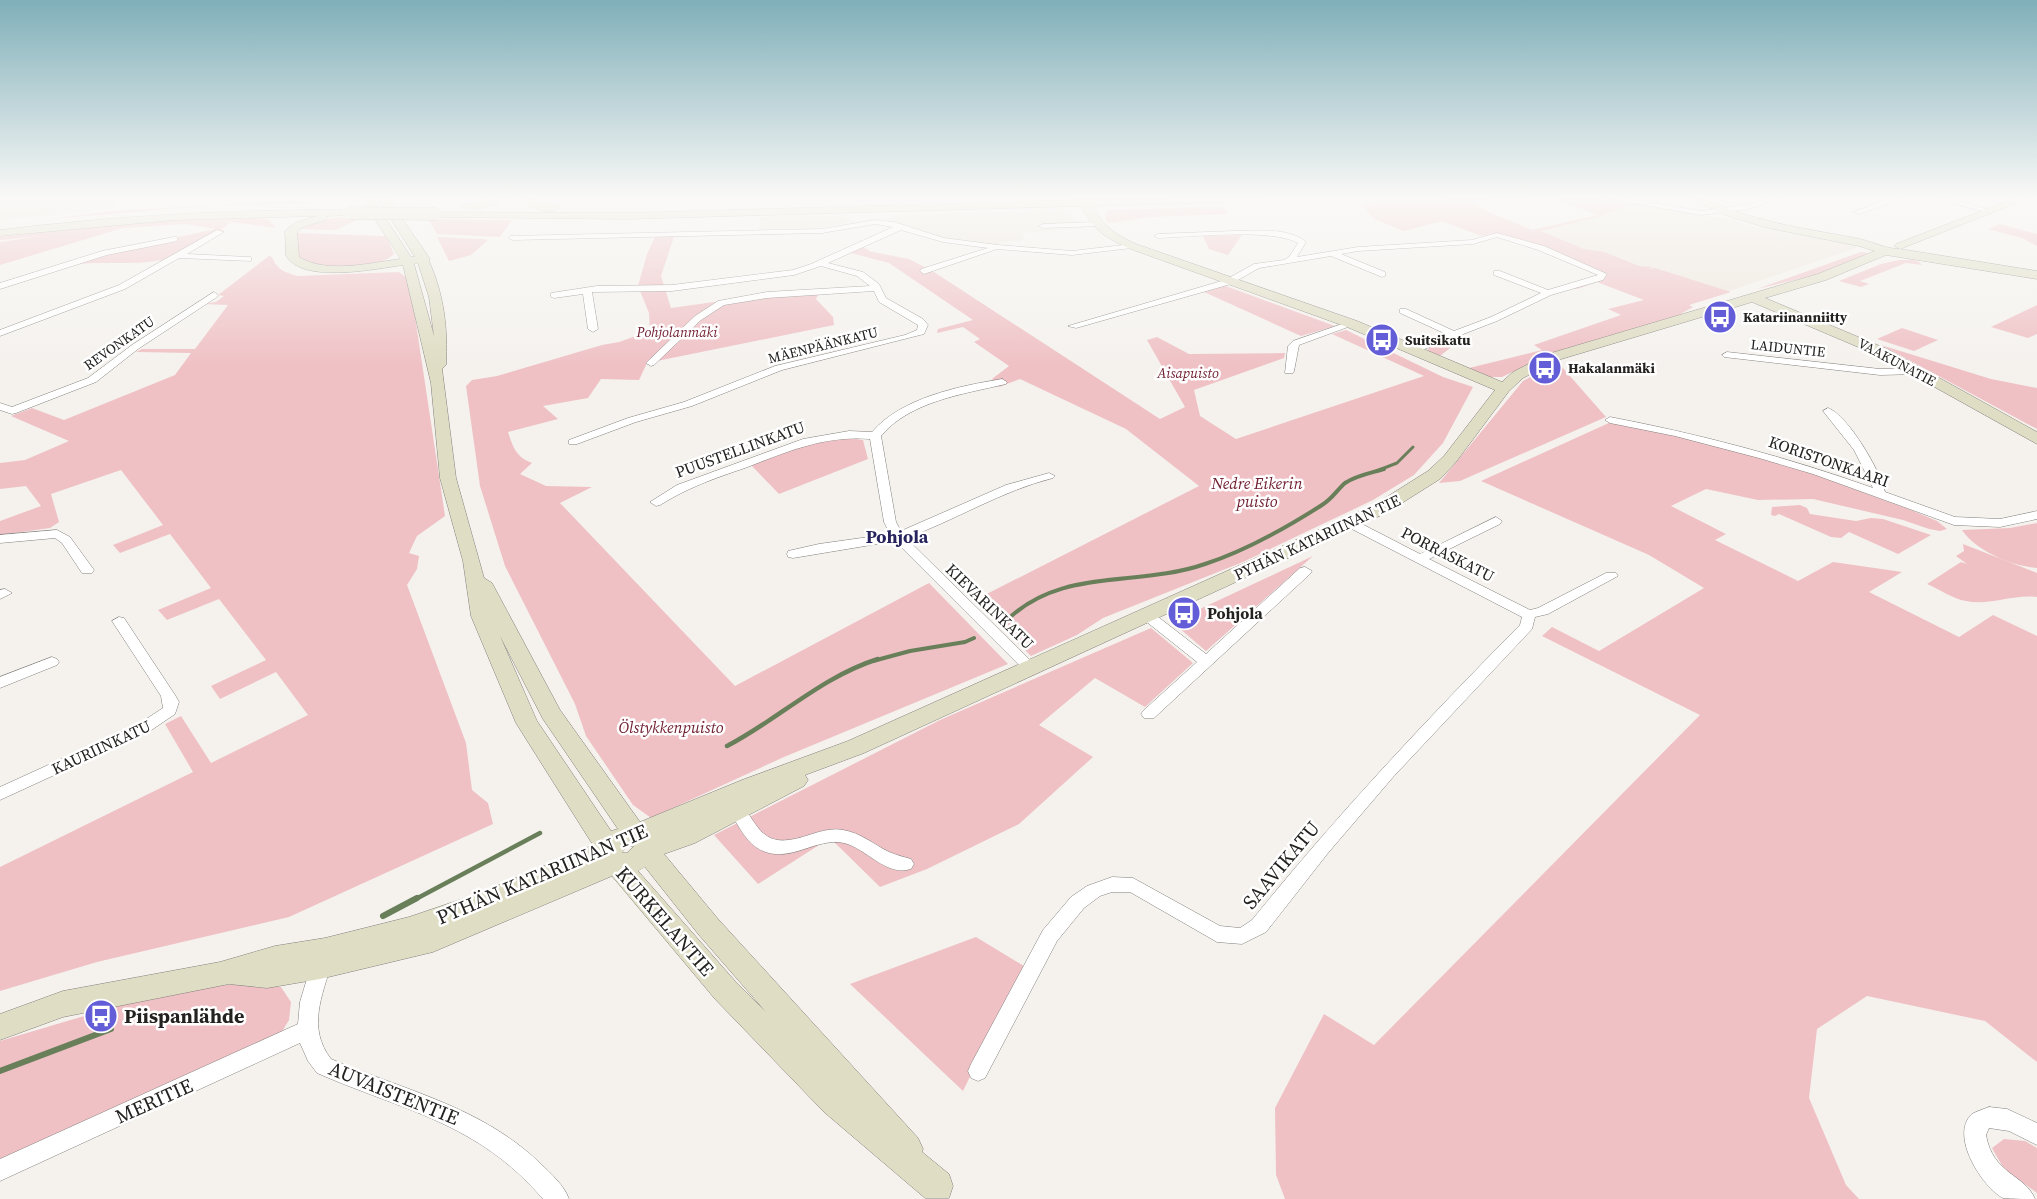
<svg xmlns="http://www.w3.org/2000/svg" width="2037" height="1199" font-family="'Source Serif 4',serif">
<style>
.built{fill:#eee6dc}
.green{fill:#efc1c5}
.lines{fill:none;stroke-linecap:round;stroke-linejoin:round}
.stream-far3{stroke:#687f5a;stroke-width:3}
.stream-far2{stroke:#687f5a;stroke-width:4}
.stream-far1{stroke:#687f5a;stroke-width:4.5}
.stream{stroke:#687f5a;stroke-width:6}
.street-casing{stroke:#82807d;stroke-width:1}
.secondary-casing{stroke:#82807d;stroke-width:1}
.street{fill:#fff;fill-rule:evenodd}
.secondary{fill:#dfddc4;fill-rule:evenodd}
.secondary-bridge-casing{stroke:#82807d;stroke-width:13;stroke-linecap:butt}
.secondary-bridge{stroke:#dfddc4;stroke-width:12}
.labels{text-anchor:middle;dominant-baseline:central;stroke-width:5;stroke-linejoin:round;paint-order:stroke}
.far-poi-label{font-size:14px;font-weight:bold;fill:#232221;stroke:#fff;text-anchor:start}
.far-park-label{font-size:14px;font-style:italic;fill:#722132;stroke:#fff}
.far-street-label{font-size:14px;fill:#232221;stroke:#fff}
.street-label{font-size:16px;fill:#232221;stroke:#fff}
.park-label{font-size:16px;font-style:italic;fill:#722132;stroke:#fff}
.poi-label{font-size:16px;font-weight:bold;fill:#232221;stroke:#fff;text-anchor:start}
.neighbourhood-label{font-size:18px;font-weight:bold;fill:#26235d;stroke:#fff}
.near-street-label{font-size:20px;fill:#232221;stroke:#fff}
.near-poi-label{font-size:20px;font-weight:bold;fill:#232221;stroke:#fff;text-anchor:start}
</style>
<rect width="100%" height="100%" fill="#f5f2ee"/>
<path class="built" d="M0,198H120L114,208L0,220Z
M1600,199L1733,220L1754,227L1861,246L1727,292L1654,270L1588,254L1532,230L1598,215L1570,204Z
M1059,210L1068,212L1085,228L1022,233L1025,240L1000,242L999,245L947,239L885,219L894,216Z
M781,216L843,217L855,221L823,228L758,231L760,218Z"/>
<path class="green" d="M1470,198H1545L1473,200L1484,210L1532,230L1598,215L1558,200L1590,198L1638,204L1604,214L1607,215L1541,231L1584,249L1604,252L1639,266L1652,267L1649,269L1655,268L1731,292L1689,305L1693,307L1677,316L1550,354L1502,377H1488L1427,353L1429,347L1447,342L1454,345L1440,356L1469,368L1542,350L1534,345L1621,315L1608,309L1644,300L1597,282L1577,289L1573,287L1606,275L1597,269L1540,247L1496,233L1481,236L1442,221L1404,231L1374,219L1359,203Z
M297,200L321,203L210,206L50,219L112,211Z
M1223,207L1228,214L1150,217L1107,223L1105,214L1108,210Z
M255,217L269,220L276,228L224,221L230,223L221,229L225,231C204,237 187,253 166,259C138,266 107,261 78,264L118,251L175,241L178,237L216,229L186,224L123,228L0,265V242L41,236L0,240V237L164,220Z
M341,217L359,219L335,230L301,229L318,220Z
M428,219L512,220L500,237L437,234Z
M1999,224L2037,234V246L2022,238L1988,229Z
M297,233L386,236L394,254C381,268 335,269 316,265C310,264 304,260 298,257Z
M1242,235L1228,255L1209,249L1203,236Z
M437,237L484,239L488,240L471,255L449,261Z
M655,237H674L661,276L671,308L728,300L819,293L816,299L833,317L834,325L647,363L639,380L601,379L588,398L543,406L558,419L508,432C513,447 516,457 532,463L520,474L546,486L592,487L560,503L735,686L929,583L1008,664L784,757L651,818L633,805L586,736L575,704L505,566L480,486L466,386L472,380L497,376L602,345L619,342L650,331L649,313L638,286L647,254Z
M862,247L869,250L868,251L909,259L934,272L1160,419L1185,407L1147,340L1157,337L1189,354L1285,353L1284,358L1194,390L1200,416L1236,439L1424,376L1332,334L1346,330L1443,377L1473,387L1443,443L1414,475L1373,500L1243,562L1103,618L1077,635L1031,656L975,600L1199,486L1126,429L1020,379L999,387L992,379L1009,366L974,342L980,339L963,327L937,333L938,329L973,320L889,263L851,253Z
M1861,252L1869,253L1820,274L1757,289Z
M269,256L272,257C277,270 285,272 297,276L399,272L407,278L411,290L445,516L417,536L409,553L419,556L417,569L407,585L466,743L472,790L488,803L493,824L289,917L97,962L0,991V867L193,772L165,724L181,716L211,763L308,715L276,672L220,699L211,686L266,660L219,599L167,620L158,610L211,588L170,534L120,553L113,545L163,525L121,470L51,494L59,522L50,528L0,535V521L41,506L26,486L0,489V463L25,460L69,441L11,416L32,408L64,420L175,375L191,353L136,352L142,349H195L228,305L204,304L216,302L224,296L218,295Z
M1899,260C1908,260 1917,258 1922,265L1906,263L1860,281L1869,284L1861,287L1839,281L1881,264Z
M1223,285L1335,326L1301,336L1204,292Z
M2037,305V334L2028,338L1991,327Z
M1902,328L1938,340L1914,351L1877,339Z
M1881,345L1991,379L2037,388V429Z
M1550,366L1562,367L1606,417L1460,481L1439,483L1523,381Z
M1611,422L1722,446L1813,474L1911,510L1937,521L1947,529L1940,531L1929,529L1903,520L1813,499L1758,500L1706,489L1671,506L1726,534L1715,540L1798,581L1833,562L1902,572L1869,592L1959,637L1993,615L2037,636V1062L1985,1021L1867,996L1817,1029L1809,1098L1846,1185L1859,1199H1285L1276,1175L1275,1108L1324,1014L1374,1045L1700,715L1542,636L1552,627L1599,651L1704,588L1649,555L1481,481Z
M849,438L863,440L868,459L779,494L751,465L807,444Z
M1800,505L1807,508L1810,514L1856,521L1871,518L1883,519L1931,535L1898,554L1849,532L1841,538L1831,537L1779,514L1775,516L1771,515L1772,507Z
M2037,523V568C2012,566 1976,551 1962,530L2010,528Z
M1963,544L2037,573V597C2013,594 1990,606 1966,601C1953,599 1939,589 1927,584L1961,562L1967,564L1956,556L1964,551Z
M1313,556L1206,651L1172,622Z
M1151,628L1193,663L1145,707L1095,678L1039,725L1093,757L1019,824L927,869L880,887L830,838L758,884L714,835L940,720Z
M976,937L1024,966L963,1091L850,984Z
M246,983L281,987L291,1002L289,1020L280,1035L0,1161V1041L138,1000L187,989Z
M2004,1139L2025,1141L2037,1148V1193L2004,1169L1992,1148Z"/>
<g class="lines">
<path class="stream-far3" d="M1379,470L1397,463L1413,447"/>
<path class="stream-far2" d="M1004,623C1059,566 1136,588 1205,564C1245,551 1286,528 1322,505C1332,499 1337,490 1345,483C1357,475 1371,473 1384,469
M873,661L910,651L965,642L974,638"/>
<path class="stream-far1" d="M727,746C779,719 821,677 878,659
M414,900L540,833"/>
<path class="stream" d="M383,916L417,898
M0,1071L111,1029"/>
<g class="street-casing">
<path id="street" d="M1553,198H1572L1556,201Z
M1605,198H1621L1701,211L1747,205L1771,198H1782L1748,209L1701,215Z
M1891,198H1902L1860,214L1853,212Z
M1934,198H1946L1994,211L1990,213Z
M875,220L894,222L944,238L998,245L1072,251L1132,244L1136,246L1132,248L1072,255L997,249L924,274L920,271L921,269L988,248L943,242L901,230L828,263L863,272L879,284L886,298L923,319L928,325L924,334L782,370L692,406L636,422L577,444H569V440L628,418L684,402L775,366L905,335L917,330L918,325L879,302L874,291L767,298L724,305L701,320L654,365L651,366L646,363L648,361L695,316L718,301L767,292L870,286L857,276L821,266L794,275L672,291L592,292L598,329L593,332L588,329L583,294L554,298L551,297V293L597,286L672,285L793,270L811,264L893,227L875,224L822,233L513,240L509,238L510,236L822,229Z
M1097,222H1100V226L1043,228L1039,226L1043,224Z
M217,230L224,232L187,254L248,257H251V261L179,258L125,289L0,336V330L119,285Z
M1234,231C1256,231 1289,227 1306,242L1297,257L1358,247L1472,240L1497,233L1544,246L1607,274L1603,280L1551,295L1497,321L1414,353L1411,352V348L1446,334L1400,313V309H1406L1454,331L1491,317L1541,293L1494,275V271H1500L1548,290L1598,275L1538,250L1497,237L1473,244L1358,251L1341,254L1385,272V276L1382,277L1331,256L1259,268L1231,284L1076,328L1068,326L1225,280L1254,264L1284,260L1289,257L1298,243C1272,228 1190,237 1158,238L1154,236L1158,234Z
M174,237H177V241L107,255L0,289V283L102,251Z
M214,292L218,295L217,297L138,349L96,382L16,413L12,414L0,410V403L12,407L88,378L132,345Z
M1348,322L1356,324L1299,345L1294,371L1293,373H1285L1288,346L1293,341Z
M1727,352L1880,369L1918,368L1923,371L1918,374L1880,375L1724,357L1722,355Z
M1002,379L1007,382L1006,384C964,394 910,401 881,436L896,522L901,531L1006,485L1049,473L1055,476L1053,478C1001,491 956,520 906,538L1036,666L1038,669L1036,672H1026L895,541L793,558L788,557L787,554L788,551L819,544L890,534L884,522L870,439C825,435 786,452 745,468C715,478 687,488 660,505L656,506L650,502L677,485L803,439L849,431L872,432C901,398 959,386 1002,379Z
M1828,408C1848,415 1881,472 1885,492L1955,517L2000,519L2037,511V519L2000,527L1954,525L1813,474L1759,458L1675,436L1610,423L1605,420L1610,417C1699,434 1787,457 1873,488L1854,450L1823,411Z
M1496,517L1502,521L1500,524L1429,559L1530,610L1538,608L1606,573H1616L1618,576L1548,614L1535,617L1532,629L1394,776L1328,853L1266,932L1242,944L1217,942L1130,892H1112L1100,896L1084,908L1057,941L985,1078L978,1081L971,1078L968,1071L971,1064L1043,930L1071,897L1087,886L1112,877L1133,878L1220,926L1240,928L1252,920C1336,816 1427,719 1520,625L1522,617L1348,527L1346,524L1348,521H1356L1420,554Z
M57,530L70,537L94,570L92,573H82L62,543L55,538L0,543V535Z
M1305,567L1312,571L1310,574L1154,718H1144L1141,714L1144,710L1197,662L1143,619L1141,616L1143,613H1153L1206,654L1300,568Z
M5,589L12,593L0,599V590Z
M119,617L124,618L175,695L179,702L175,714L150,731L0,800V787L140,723L163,708L161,696L112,621Z
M52,657L57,659L59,662L57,665L0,688V677Z
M734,798L740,800C762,835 766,850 812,834C822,831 832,828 843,830C861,833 873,844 889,852C896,855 904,857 911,859L914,864L911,869C886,877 866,848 844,843C816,837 792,863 763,851C746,844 737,823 728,808L726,804L728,800Z
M322,954L329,956L332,962C322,996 307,1028 331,1059C406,1091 480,1106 540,1163C551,1174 564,1185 569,1199H543C477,1122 404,1111 317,1073L308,1061L300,1043L0,1181V1159L298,1024L300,1002L312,962L315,956Z
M1989,1107L2007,1109L2037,1123V1145L2009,1131L1989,1128L1986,1135C1993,1175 2025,1174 2035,1199C2026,1199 2011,1199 2003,1198C1982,1187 1949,1135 1972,1114C1977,1111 1984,1109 1989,1107Z"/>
</g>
<g class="secondary-casing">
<path id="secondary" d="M362,198H372L411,257H415L379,200L388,198L430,259L429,261C444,295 448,328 446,365L442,369L456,478L484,578L492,583L560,710L640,822L742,780L848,741L1374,505L1428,471L1444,456L1495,390L1347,327L1128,248C1103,236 1095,231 1081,206L627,219L436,217L431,214L432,212L627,213L1078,200L1077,198L1088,200L1266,198L1261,201L1092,206C1105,228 1113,233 1136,244L1357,321L1502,382L1513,372L1548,354L1818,274L1875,251L1859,246L1768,228L1731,217L1688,198C1708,198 1723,207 1741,213C1780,226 1820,231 1860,239C1873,242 1886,249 1900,249L1894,246L1896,244L2015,198H2029L1900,249L2037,271V279L1886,255L1826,280L1765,298L1887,349L2037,432V444L1877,355L1752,302L1558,360L1523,378L1509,391L1456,462L1440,479L1386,513L864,753L805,775L808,780L804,786L695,843L664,854L718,919L918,1138L923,1149L922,1152L949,1174L953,1186L949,1198H925L824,1112L715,999L612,876L433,952L320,979L267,988L229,984L63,1017L0,1040V1014L63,991L220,962L275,946L325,938L409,917L480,893L593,845L516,723L471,616L463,561L440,478L431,383L403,265C375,269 303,284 286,256L285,231L295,223L317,216L174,220L0,236V230C116,216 231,209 348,210L353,213L352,215L326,216V220L303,227L297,232L299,257C326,274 370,263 400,259ZM418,263L429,297L434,336L414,264ZM500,636L543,719L618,829L611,831L537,721ZM627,846H634L627,853H622ZM645,867L699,935L766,1012L735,981L638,871Z
M491,198H505C496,206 472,213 462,206Z
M519,198C532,198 545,203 559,206L560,208C549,216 527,207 519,198Z"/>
</g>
<use href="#street" class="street"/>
<use href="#secondary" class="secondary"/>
<g class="secondary-bridge-casing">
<path id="secondary-bridge" d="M348,213L436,214"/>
</g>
<use href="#secondary-bridge" class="secondary-bridge"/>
</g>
<linearGradient id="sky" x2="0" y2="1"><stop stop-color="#80afb9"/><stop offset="0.54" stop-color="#faf9f7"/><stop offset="1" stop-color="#faf9f7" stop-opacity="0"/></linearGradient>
<rect width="2037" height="366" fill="url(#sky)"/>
<defs>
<g id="bus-disc" transform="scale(1.725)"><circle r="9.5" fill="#635ed7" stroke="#fff"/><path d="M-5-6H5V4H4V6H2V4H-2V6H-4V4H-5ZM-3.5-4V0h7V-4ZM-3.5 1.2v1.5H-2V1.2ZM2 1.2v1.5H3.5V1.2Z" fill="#fff"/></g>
</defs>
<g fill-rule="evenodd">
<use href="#bus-disc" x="1720" y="317"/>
<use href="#bus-disc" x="1382" y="340"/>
<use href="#bus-disc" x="1545" y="368"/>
<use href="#bus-disc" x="1184" y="613"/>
<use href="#bus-disc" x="101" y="1016"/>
</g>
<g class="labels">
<g class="far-poi-label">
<text x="1743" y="317">Katariinanniitty</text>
<text x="1405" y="340">Suitsikatu</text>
<text x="1568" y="368">Hakalanmäki</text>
</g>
<g class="far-park-label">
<text x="677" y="332">Pohjolanmäki</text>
<text x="1188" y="373">Aisapuisto</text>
</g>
<g class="far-street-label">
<text transform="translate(119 343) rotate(-35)">REVONKATU</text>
<text transform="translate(823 345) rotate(-14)">MÄENPÄÄNKATU</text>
<text transform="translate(1788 348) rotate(6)">LAIDUNTIE</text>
<text transform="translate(1897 362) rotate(28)">VAAKUNATIE</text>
</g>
<g class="street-label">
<text transform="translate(740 449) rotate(-20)">PUUSTELLINKATU</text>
<text transform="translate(1829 461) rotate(19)">KORISTONKAARI</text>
<text transform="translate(1317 537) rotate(-25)">PYHÄN KATARIINAN TIE</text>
<text transform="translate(1448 554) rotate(27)">PORRASKATU</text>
<text transform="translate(990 606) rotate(44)">KIEVARINKATU</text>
<text transform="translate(101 747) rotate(-25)">KAURIINKATU</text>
</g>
<g class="park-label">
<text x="1257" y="483">Nedre Eikerin<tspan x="1257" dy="18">puisto</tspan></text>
<text x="671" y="727">Ölstykkenpuisto</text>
</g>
<g class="poi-label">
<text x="1207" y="613">Pohjola</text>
</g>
<g class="neighbourhood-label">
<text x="897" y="536">Pohjola</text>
</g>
<g class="near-street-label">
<text transform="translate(1281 865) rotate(-50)">SAAVIKATU</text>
<text transform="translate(542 874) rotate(-23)">PYHÄN KATARIINAN TIE</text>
<text transform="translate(665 921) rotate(49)">KURKELANTIE</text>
<text transform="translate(394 1093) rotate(22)">AUVAISTENTIE</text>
<text transform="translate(154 1101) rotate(-24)">MERITIE</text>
</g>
<g class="near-poi-label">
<text x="124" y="1016">Piispanlähde</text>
</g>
</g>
</svg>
